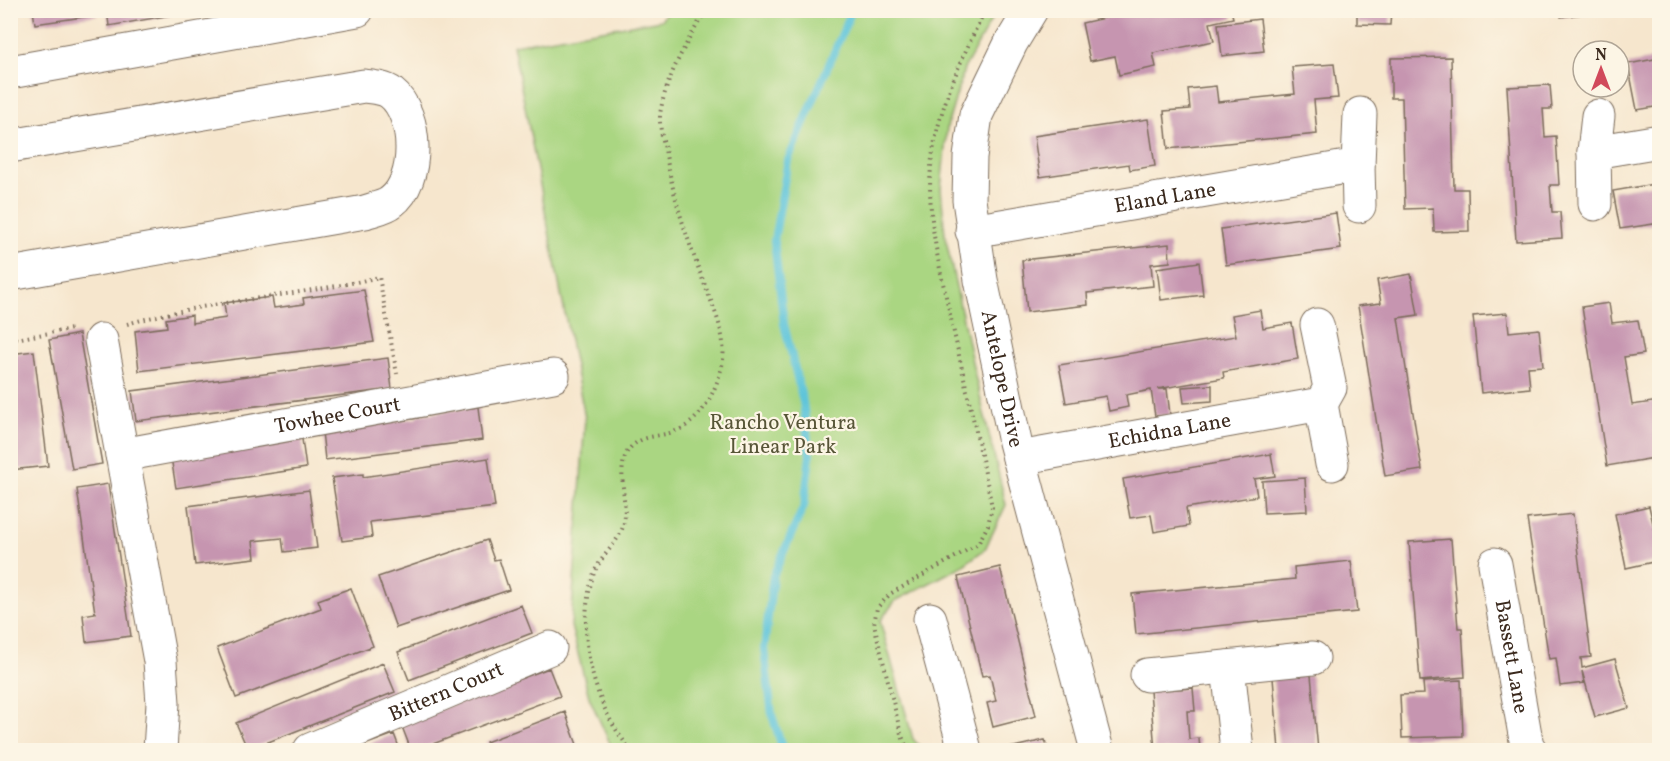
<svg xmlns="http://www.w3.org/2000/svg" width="1670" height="761" font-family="Vollkorn,serif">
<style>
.green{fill:#aad682;stroke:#728050;stroke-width:1.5}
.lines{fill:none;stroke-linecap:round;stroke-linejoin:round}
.stream{stroke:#5ec5da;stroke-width:8}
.building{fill:#c695b0}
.minor-casing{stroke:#7c6c5b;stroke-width:35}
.path{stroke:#7c6c5b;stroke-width:4;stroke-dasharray:1.5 4.5;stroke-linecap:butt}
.minor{stroke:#fff;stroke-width:33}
.labels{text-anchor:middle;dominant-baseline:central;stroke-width:4.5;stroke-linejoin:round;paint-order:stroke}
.street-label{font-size:21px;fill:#3b2a1e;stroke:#fcf5e5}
.park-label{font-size:21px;fill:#575537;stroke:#fcf5e5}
</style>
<rect width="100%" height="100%" fill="#fcf5e5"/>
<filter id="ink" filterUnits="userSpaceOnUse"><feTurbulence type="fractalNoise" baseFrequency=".0167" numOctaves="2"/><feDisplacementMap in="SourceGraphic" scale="12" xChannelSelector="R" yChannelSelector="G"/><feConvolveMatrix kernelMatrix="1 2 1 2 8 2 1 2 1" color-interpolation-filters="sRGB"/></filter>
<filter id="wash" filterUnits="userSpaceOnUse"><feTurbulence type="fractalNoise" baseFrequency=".008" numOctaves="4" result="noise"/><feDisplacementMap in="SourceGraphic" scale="24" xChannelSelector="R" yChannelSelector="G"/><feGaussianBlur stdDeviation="1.35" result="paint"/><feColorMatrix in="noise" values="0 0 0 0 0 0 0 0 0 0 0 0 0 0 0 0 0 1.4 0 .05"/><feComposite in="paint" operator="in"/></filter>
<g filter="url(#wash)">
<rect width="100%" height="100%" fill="#f6e6cd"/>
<path class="green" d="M669,10L996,11L964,69L947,127L941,189L945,235L975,376L1006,505L985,549L962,566L895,601L880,621L913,739L923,750H613L589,697L571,626L585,418L513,45L661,20Z"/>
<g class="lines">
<path class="stream" d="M783,750L772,715L764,649L773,576L804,506L810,456L803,402L784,324L774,241L788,160L852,10"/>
</g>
<g id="blocks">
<path class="building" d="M33,10H96L97,15L35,24Z
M107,10H171L172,15L109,26Z
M1140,10H1231L1233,18L1210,23L1214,41L1153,53L1156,67L1119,75L1115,56L1090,61L1082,23Z
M1357,10H1391L1390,25L1357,24Z
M1443,10H1484V14L1443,15Z
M1560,10H1597V12L1561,17Z
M1260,19L1264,51L1222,56L1218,24Z
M1451,57L1454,189H1468L1469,231L1434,232L1433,208L1405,209L1402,98H1391V58Z
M1660,58V106L1637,110L1628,64Z
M1334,64L1338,98L1314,100L1317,134L1168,149L1164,111L1190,109L1188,89L1216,86L1218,102L1295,94L1292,67Z
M1550,85L1552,109H1543L1545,137L1556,136L1559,185H1550L1552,212H1560L1562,238L1516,241L1507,87Z
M1148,119L1155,166L1130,170L1129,164L1040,177L1034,136Z
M1660,183V223L1620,229L1613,191Z
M1336,213L1341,249L1226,265L1221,229Z
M1169,244L1170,262L1151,264L1153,286L1087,293L1088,305L1027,312L1022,260Z
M1199,262L1203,295L1161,300L1157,268Z
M1411,274L1418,315L1398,318L1422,470L1385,476L1358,306L1381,303L1377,280Z
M364,290L374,342L139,371L135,331L167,327L166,319L192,315V323L226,318L224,303L272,297L274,308L304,304L303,298Z
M1609,303L1612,323L1638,320L1644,354L1624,357L1632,405L1659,401L1660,457L1607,466L1582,307Z
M1260,310L1263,328L1292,323L1298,359L1223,372L1224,378L1157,389H1167L1170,415L1155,416L1151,390L1126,395L1128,407L1109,411L1106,396L1066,403L1059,365L1236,336L1232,315Z
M1507,313L1509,332L1539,329L1543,366L1528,367L1530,388L1481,393L1473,316Z
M79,334L102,464L72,469L49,340Z
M34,351L48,466L10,470V354Z
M388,358L392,389L136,421L132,391Z
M1212,385V401L1184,403L1182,387Z
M478,407L482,440L325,460L322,431L418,418V415Z
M302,439L306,468L176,488L171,457Z
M1271,454L1275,476L1254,479L1257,496L1186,508L1189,526L1154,532L1151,515L1130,518L1123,479Z
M488,458L495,507L370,522L372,537L342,541L332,478L363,474V477Z
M1305,478L1307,511L1264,513L1262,481Z
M108,484L131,636L86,642L83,615L95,613L77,489Z
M309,490L317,548L284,552L282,538L253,541L255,558L195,565L188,506Z
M1649,506L1654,528L1660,527V586L1653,562L1626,568L1615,514Z
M1573,514L1591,657L1581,658L1582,668L1615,659L1629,708L1595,717L1582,671L1584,683L1560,686L1556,658L1549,659L1527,519Z
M1451,539L1458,628H1462L1465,677L1420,681L1409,542Z
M487,540L494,560L499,559L509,590L396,628L378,577Z
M1351,561L1357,612L1136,634L1132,594L1295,579L1294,567Z
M1000,567L1036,716L993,727L987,703L996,701L990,675L982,676L958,577Z
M351,588L373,646L236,698L217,648L321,608L318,600Z
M521,605L532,633L409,680L398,652Z
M383,663L395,692L248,750L236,723Z
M549,668L560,696L417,750H411L401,724Z
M1311,675L1318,750H1279L1273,678Z
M1461,680L1463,736L1402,738L1400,695L1424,694L1423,682Z
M1193,688L1195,711H1187L1189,739L1199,738L1200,750H1155L1150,691Z
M565,712L579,750H489L486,742Z
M394,734L400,750H351Z
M1045,740L1048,750H1010L1009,748Z"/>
</g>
</g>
<g filter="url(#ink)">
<use href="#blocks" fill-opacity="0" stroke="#7c6c5b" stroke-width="1.5"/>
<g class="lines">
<g class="minor-casing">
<g id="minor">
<path id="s1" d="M1031,10L1011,43L976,115L970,157L969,200L981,280L1015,442L1097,750"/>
<path d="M10,72L357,10"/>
<path d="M10,146L364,86C372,87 385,88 391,93C418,114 420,181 391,202C385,207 373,209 365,212L10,274"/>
<path d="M1594,152L1660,141"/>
<path d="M1358,165L1359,206"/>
<path d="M1595,204L1594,152L1598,116"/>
<path id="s2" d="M972,231L1358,165L1360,114"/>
<path d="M101,340L160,661L163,703L160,750"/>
<path d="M1321,404L1332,464"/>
<path id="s3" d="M122,455L553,376"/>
<path id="s4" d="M1019,458L1321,404L1330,388L1317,325"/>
<path id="s5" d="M1495,564L1527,746L1530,750"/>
<path d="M930,619L965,750"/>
<path d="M1228,667L1237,750"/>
<path d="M1147,675L1313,658"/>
<path id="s6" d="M310,750L550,648"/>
</g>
</g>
<path class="path" d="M127,324C209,300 296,297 379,277L397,374
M10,340L72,329
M631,750C593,706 575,633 593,576C599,556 621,542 624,522C628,500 614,464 631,447C643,435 658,437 673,432C699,424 714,395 721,370C729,342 716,314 706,288C688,242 673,198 665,149C662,136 658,122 661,109C667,75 688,40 706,10
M908,750L901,734L874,624L877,608L890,594L978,544L988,525L992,507C980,447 966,388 953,328C941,272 923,209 933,152C941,101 963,56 985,10"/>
<use href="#minor" class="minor"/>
</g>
</g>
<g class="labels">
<g class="street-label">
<text stroke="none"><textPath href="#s2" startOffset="196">Eland Lane</textPath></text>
<text stroke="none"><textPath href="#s1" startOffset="386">Antelope Drive</textPath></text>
<text stroke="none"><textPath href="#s3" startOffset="219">Towhee Court</textPath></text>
<text stroke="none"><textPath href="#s4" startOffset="153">Echidna Lane</textPath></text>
<text stroke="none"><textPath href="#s5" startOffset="94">Bassett Lane</textPath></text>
<text stroke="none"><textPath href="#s6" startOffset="148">Bittern Court</textPath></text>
</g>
<g class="park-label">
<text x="783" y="423">Rancho Ventura<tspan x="783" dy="24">Linear Park</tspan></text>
</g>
</g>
<rect width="1670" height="761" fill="none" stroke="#fcf5e5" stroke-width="36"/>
<g transform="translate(1601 69)"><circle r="28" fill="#fcf5e5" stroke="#afa495" stroke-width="1.5"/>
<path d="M0-4.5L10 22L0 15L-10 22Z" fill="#d1495b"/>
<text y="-9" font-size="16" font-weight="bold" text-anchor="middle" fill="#3b2a1e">N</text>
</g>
</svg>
